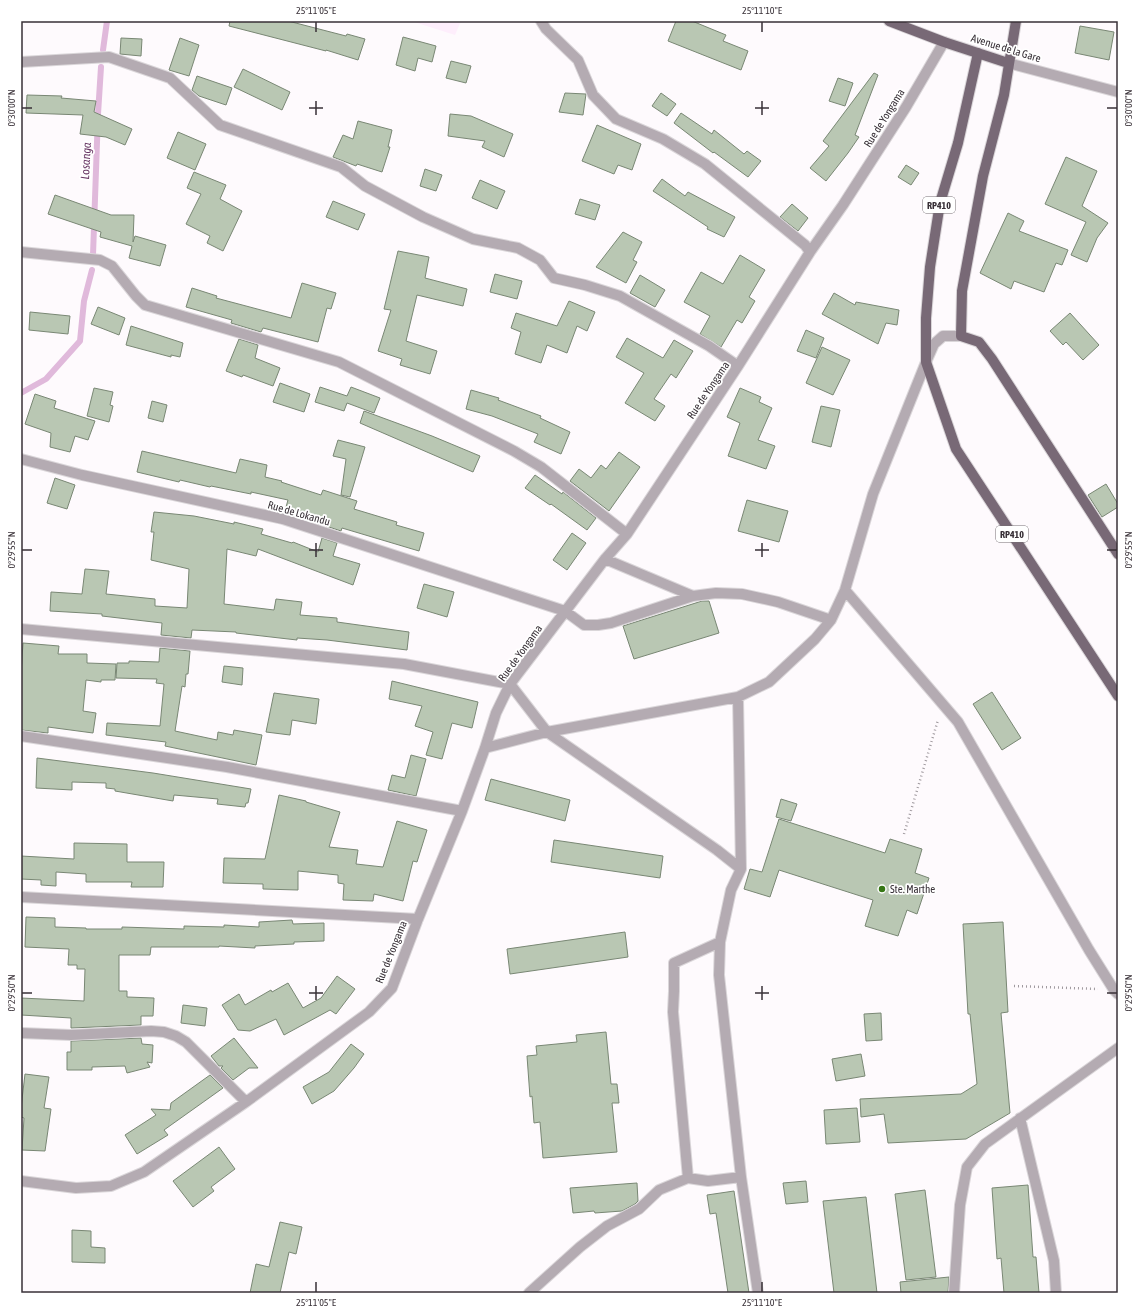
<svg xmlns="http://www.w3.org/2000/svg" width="1139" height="1314" font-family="'Asap Condensed',sans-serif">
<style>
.built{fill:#feeefc}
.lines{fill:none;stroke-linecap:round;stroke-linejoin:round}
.stream{stroke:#e0b9db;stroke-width:6}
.building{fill:#b9c7b3;stroke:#798774}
.minor-casing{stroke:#dad6d9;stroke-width:12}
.major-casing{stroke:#dad6d9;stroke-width:12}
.path{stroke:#9f999e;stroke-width:2.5;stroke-dasharray:1 3;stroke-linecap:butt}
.minor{stroke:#b4abb2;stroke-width:10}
.major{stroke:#786976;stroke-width:10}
.ticks{fill:none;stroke:#383037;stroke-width:1.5}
.poi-dot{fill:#367715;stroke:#fff;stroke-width:1.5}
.labels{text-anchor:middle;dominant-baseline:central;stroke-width:3.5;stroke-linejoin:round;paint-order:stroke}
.shield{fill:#fff;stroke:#746e73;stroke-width:1}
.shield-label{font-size:10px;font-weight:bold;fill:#383037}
.street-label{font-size:11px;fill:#383037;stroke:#fff}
.poi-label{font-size:11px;fill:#383037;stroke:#fff;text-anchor:start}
.water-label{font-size:12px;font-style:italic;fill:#683764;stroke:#fff}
.neatline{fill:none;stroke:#383037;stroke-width:1.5}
.ticks-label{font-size:10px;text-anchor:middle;fill:#383037}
</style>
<rect width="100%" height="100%" fill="#fefafd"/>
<path class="built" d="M411,21H461L455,35Z"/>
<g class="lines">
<path class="stream" d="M103,50L107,21
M93,255L98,114L101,67
M21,393L46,379L80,341L84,301L92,270"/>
</g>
<path class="building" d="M230,21H288L346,36L347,34L365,39L358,60L326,50V51L229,26Z
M676,21H692L726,35L723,41L748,51L741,70L668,41Z
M1080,26L1114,32L1109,60L1075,53Z
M403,37L436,46L432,62L418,58L415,71L396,65Z
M121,38L142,39L141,56L120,54Z
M180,38L199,45L189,76L169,70Z
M451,61L471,66L466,83L446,78Z
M243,69L290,92L282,110L234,87Z
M874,73L878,75L855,135L859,137L848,153L826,181L810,168L829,146L823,141Z
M197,76L232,88L226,105L199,96L192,90Z
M838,78L853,83L845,106L829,101Z
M565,93L586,94L583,115L559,112Z
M661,93L676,104L667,116L652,106Z
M27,95L62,96L61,98L96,101L94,112L132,129L125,145L106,137L80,134L83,115L26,113Z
M681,113L712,134L714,130L744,154L747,151L761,161L748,177L714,152L713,153L674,123Z
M450,114L471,116L513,134L504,157L482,147L485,141L448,136Z
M358,121L392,130L388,147H390L382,172L357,164L356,166L333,157L343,135L353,139Z
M597,125L641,144L632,170L618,165L614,174L582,161Z
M178,132L206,144L195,170L167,158Z
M1066,157L1097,171L1082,206L1108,223L1097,238L1087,262L1071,255L1086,222L1045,204Z
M906,165L919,173L911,185L898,177Z
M425,169L442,175L436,191L420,186Z
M194,172L226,185L220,199L242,211L223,251L207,243L210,236L186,224L201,194L187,188Z
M662,179L685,196L688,192L735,217L724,237L707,229L708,227L653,191Z
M480,180L505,191L497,209L472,198Z
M55,195L111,215H134L133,242L135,236L166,245L160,266L129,258L132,246L100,237L101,232L48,214Z
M580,199L600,205L595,220L575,214Z
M333,201L365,214L358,230L326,217Z
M792,204L808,218L798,231L780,217Z
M1008,213L1024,221L1019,231L1068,250L1062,265L1056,263L1044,292L1014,281L1011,289L980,273Z
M623,232L642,242L633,260L637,262L626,283L596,267Z
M398,251L429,257L425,278L467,289L463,306L417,295L406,341L437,351L430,374L400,365L402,359L378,351L391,310L384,309Z
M740,255L765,270L749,297L755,301L742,323L737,320L721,347L700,334L710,316L684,302L701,272L723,284Z
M495,274L522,281L517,299L490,292Z
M640,275L665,290L655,307L630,293Z
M302,283L336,293L331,309L327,308L318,342L263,328L261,332L231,323L232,320L186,307L192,288L217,296L216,298L291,318Z
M834,293L855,305L856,302L899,310L897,325L886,323L878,344L822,314Z
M569,301L595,312L587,331L577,326L567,353L547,345L541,363L515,354L521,332L511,328L516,313L557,326Z
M98,307L125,318L119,335L91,324Z
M30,312L70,316L68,334L29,330Z
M1070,313L1099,345L1083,360L1066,342L1063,345L1050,331Z
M131,326L183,343L180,357L171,355V357L126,345Z
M806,330L824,338L816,358L797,351Z
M627,338L663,358L674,340L693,351L676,378L671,374L654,399L665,406L655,421L625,403L644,373L616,357Z
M239,339L258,345L255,358L280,368L273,386L243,375L242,377L226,371Z
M822,347L850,360L833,395L806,383Z
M280,383L310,394L304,412L273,402Z
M320,387L347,396L351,387L380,398L374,413L347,403L344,411L315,402Z
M94,388L113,392L110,405L113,406L109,422L87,416Z
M740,388L761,397L759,402L772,408L758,440L775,446L766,469L728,456L740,423L727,417Z
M471,390L499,398L498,400L541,416L540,418L570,432L561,454L534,442L538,434L492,416L466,409Z
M35,394L56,401L54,408L95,421L88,440L75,436L70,452L50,447L51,433L25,424Z
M152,401L167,405L163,422L148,418Z
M821,406L840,410L831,447L812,442Z
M364,411L432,436L480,456L473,472L360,423Z
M338,440L365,447L350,497L341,495L346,459L333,456Z
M142,451L236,473L240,459L267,465L265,477L282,481L281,482L321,495L323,490L357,501L354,509L397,522L396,525L424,533L419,551L342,528L341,531L326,526L327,521L286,507L288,500L251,492V494L211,486L210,487L180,480L179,482L137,472Z
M619,452L640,467L609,511L570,481L579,469L591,478L601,465L606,469Z
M535,475L562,494L563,492L596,518L587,530L551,504L550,505L525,488Z
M55,478L75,485L67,509L47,503Z
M1106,484L1118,504V507L1102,517L1088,495Z
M747,500L788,511L779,542L738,531Z
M154,512L194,516L234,524V522L263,529L261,534L292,543L293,542L318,552L322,538L337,543L333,556L360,564L353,585L258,549L256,556L227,549L224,604L274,610L276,599L302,602L300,615L337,618V622L409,632L407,650L327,640L297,638V640L236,633V632L192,630L191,638L161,635L162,623L102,616V614L50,611L51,592L82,594L85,569L109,571L106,594L155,599V606L187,608L189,569L151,560L154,532H151Z
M572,533L586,543L567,570L553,560Z
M424,584L454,592L447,617L417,608Z
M702,601H709L719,633L634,659L623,626Z
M23,643L59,646L58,654H87V663L116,664L115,680H101V682L86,680L83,711L96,713L93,733L48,727V733L21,730V674Z
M160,648L190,651L188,674H186L185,687L182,686L175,731L217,740L218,732L233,735L234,730L262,735L256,765L165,746L166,742L106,735L107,723L160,726L164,684L156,683L157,679L116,678L117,663H129V661L159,662Z
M224,666L243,668L242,685L222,682Z
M392,681L478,702L472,728L452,723L442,759L426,755L433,732L415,726L422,706L389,699Z
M992,692L1021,738L1002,750L973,704Z
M274,693L319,699L316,724L292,720L290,735L266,732Z
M411,755L426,759L416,796L388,790L392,775L405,778Z
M37,758L153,773L251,789L248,803H246L245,807L217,804L218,799L174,795L173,801L115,791V789L106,788V783L72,782V790L36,788Z
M491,779L570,800L565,821L485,800Z
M279,795L306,801V802L340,812L329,847L358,850L356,864L383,867L397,821L427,830L417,862L413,861L403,901L374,894L373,901L343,900L344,884L338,883V875L298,871V890L263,889V884L223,883L224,858L265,859Z
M781,799L797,804L791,821L776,817Z
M779,819L885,853L890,839L922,849L915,873L929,878L917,914L907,910L898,936L865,926L873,900L779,870L770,897L744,889L750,869L762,872Z
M554,840L663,856L660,878L551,862Z
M74,843L127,844V862H164L163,887H131L132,882H86V874L56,872V886L41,885V880L21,879V856L74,859Z
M26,917L55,918V927L86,928V929H122V927L184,929V926L224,927V925L259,927V922L292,920L293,924L324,923V941L294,942V944L255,946V948L219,946V947H151L150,955H119V991H127V997L154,998L153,1016H141V1025L71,1028V1018L21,1015V998L84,1001L85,969H77V965H68L69,949L25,947Z
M1003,922L1008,1012L1001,1013L1010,1113L966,1139L888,1143L884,1114L861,1117L860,1099L961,1094L977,1084L970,1014H968L963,924Z
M625,932L628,957L510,974L507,949Z
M337,976L355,989L336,1014L330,1010L284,1035L276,1019L250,1031L238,1030L222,1005L239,994L245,1005L271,990L272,992L288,983L303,1008L321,998Z
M183,1005L207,1008L205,1026L181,1023Z
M881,1013L882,1040L866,1041L864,1014Z
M606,1032L611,1084H617L619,1103H612L617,1152L543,1158L540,1122L534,1123L532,1096L530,1097L527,1056L537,1055L536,1046L577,1042L576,1035Z
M141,1038L142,1044L153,1045L152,1063L147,1062L150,1067L127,1073L125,1066L92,1067V1070H67V1052H71V1041Z
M234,1038L258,1068H249L233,1080L221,1068L223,1066H219L211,1056Z
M351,1044L364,1054L354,1068L334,1091L312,1104L303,1087L329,1072Z
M861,1054L865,1076L836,1081L832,1059Z
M25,1074L49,1077L44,1108L51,1109L45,1151L22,1150L24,1118L21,1117V1108Z
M210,1075L223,1088L164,1130L168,1135L137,1154L125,1135L156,1115L151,1109L170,1110L171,1103Z
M857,1108L860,1142L826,1144L824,1110Z
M219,1147L235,1169L211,1187L214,1191L193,1207L173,1181Z
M806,1181L808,1202L786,1204L783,1183Z
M637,1183L638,1201L635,1204L622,1211L595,1213L594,1211L573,1213L570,1188Z
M1028,1185L1033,1257H1036L1039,1293H1004L1001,1258L997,1259L992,1188Z
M925,1190L936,1277L906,1280L895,1194Z
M734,1191L749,1293H728L716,1213L710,1214L707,1195Z
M866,1197L877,1293H834L823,1201Z
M280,1222L302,1227L296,1254L289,1252L280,1293H250L256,1264L269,1267Z
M72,1230L91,1231V1247L105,1248V1263L72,1262Z
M949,1277L948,1293H901L900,1282Z"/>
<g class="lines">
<g class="minor-casing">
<path id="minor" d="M541,21L546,29L578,60L593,95L616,119L663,139L705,164L805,245L810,252
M21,62L109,57L170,78L220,125L341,167L365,186L423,217L473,239L518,248L540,260L554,278L585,285L620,296L709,346L738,366
M1008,63L1118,92
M21,252L100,260L112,266L136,296L145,305L339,362L514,451L541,467L627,534
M21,459L82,475L283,519L565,611L584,625H598L611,623L693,596L716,593L742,594L778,602L831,620
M605,559L693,596
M845,590L958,722L1089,950L1114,990L1118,994
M21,629L404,664L510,684L547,732L717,850L741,869
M738,697L741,869L731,890L720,942L719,975L741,1177
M21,736L227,767L462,811
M485,748L547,732L738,697L769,682L815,639L831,620L845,590L873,494L926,362L934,344L943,336H961
M21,897L418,919
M21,1033L71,1035L151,1031L164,1032L176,1036L186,1042L246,1102
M1020,1118L1054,1261L1056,1293
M688,1178L673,1012L674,991V963L720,942
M21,1181L76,1188L111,1186L144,1172L246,1102L369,1012L392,988L418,919L462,811L485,748L496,713L510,684L605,559L627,534L738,366L810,252L843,205L906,107L944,42
M529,1293L580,1247L607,1226L639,1209L659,1190L688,1178L708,1181L741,1177L758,1293
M954,1293L960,1205L967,1167L985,1144L1118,1048"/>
</g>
<g class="major-casing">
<path id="major" d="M889,21L944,42L1008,63
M1016,21L1004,95L983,176L962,291L961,336L979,342L992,359L1118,554
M978,53L958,143L940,203L930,267L926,318V362L956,449L1118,696"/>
</g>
<path class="path" d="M904,834L938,720
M1014,986L1098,989"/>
<use href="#minor" class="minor"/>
<use href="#major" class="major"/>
</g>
<path class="ticks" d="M316,22V32M762,22V32M316,101V115M762,101V115M22,108H32M309,108H323M755,108H769M1107,108H1117M316,543V557M762,543V557M22,550H32M309,550H323M755,550H769M1107,550H1117M316,986V1000M762,986V1000M22,993H32M309,993H323M755,993H769M1107,993H1117M316,1282V1292M762,1282V1292"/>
<circle class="poi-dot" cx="882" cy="889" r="4"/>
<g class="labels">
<g class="shield">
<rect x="923" y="197" width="32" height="16" rx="3"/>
<rect x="996" y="526" width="32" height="16" rx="3"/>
</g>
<g class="shield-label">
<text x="939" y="205">RP410</text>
<text x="1012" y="534">RP410</text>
</g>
<g class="street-label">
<text transform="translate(1006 48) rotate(17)">Avenue de la Gare</text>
<text transform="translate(884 118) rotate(-58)">Rue de Yongama</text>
<text transform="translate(708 390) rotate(-56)">Rue de Yongama</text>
<text transform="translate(299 513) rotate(16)">Rue de Lokandu</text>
<text transform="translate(520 653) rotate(-54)">Rue de Yongama</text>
<text transform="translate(391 952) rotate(-68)">Rue de Yongama</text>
</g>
<g class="poi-label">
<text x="890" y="889">Ste. Marthe</text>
</g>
<g class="water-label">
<text transform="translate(86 161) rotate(-87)">Losanga</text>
</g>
</g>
<rect width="1139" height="1314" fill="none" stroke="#ffffff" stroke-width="44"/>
<rect x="22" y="22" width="1095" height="1270" class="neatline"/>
<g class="ticks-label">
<text x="316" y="14">25°11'05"E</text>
<text x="762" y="14">25°11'10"E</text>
<text transform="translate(11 108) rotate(-90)" y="4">0°30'00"N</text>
<text transform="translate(1128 108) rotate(-90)" y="4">0°30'00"N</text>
<text transform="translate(11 550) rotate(-90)" y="4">0°29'55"N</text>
<text transform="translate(1128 550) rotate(-90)" y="4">0°29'55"N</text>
<text transform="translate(11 993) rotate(-90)" y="4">0°29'50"N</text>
<text transform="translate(1128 993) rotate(-90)" y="4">0°29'50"N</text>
<text x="316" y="1306">25°11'05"E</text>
<text x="762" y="1306">25°11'10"E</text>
</g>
</svg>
